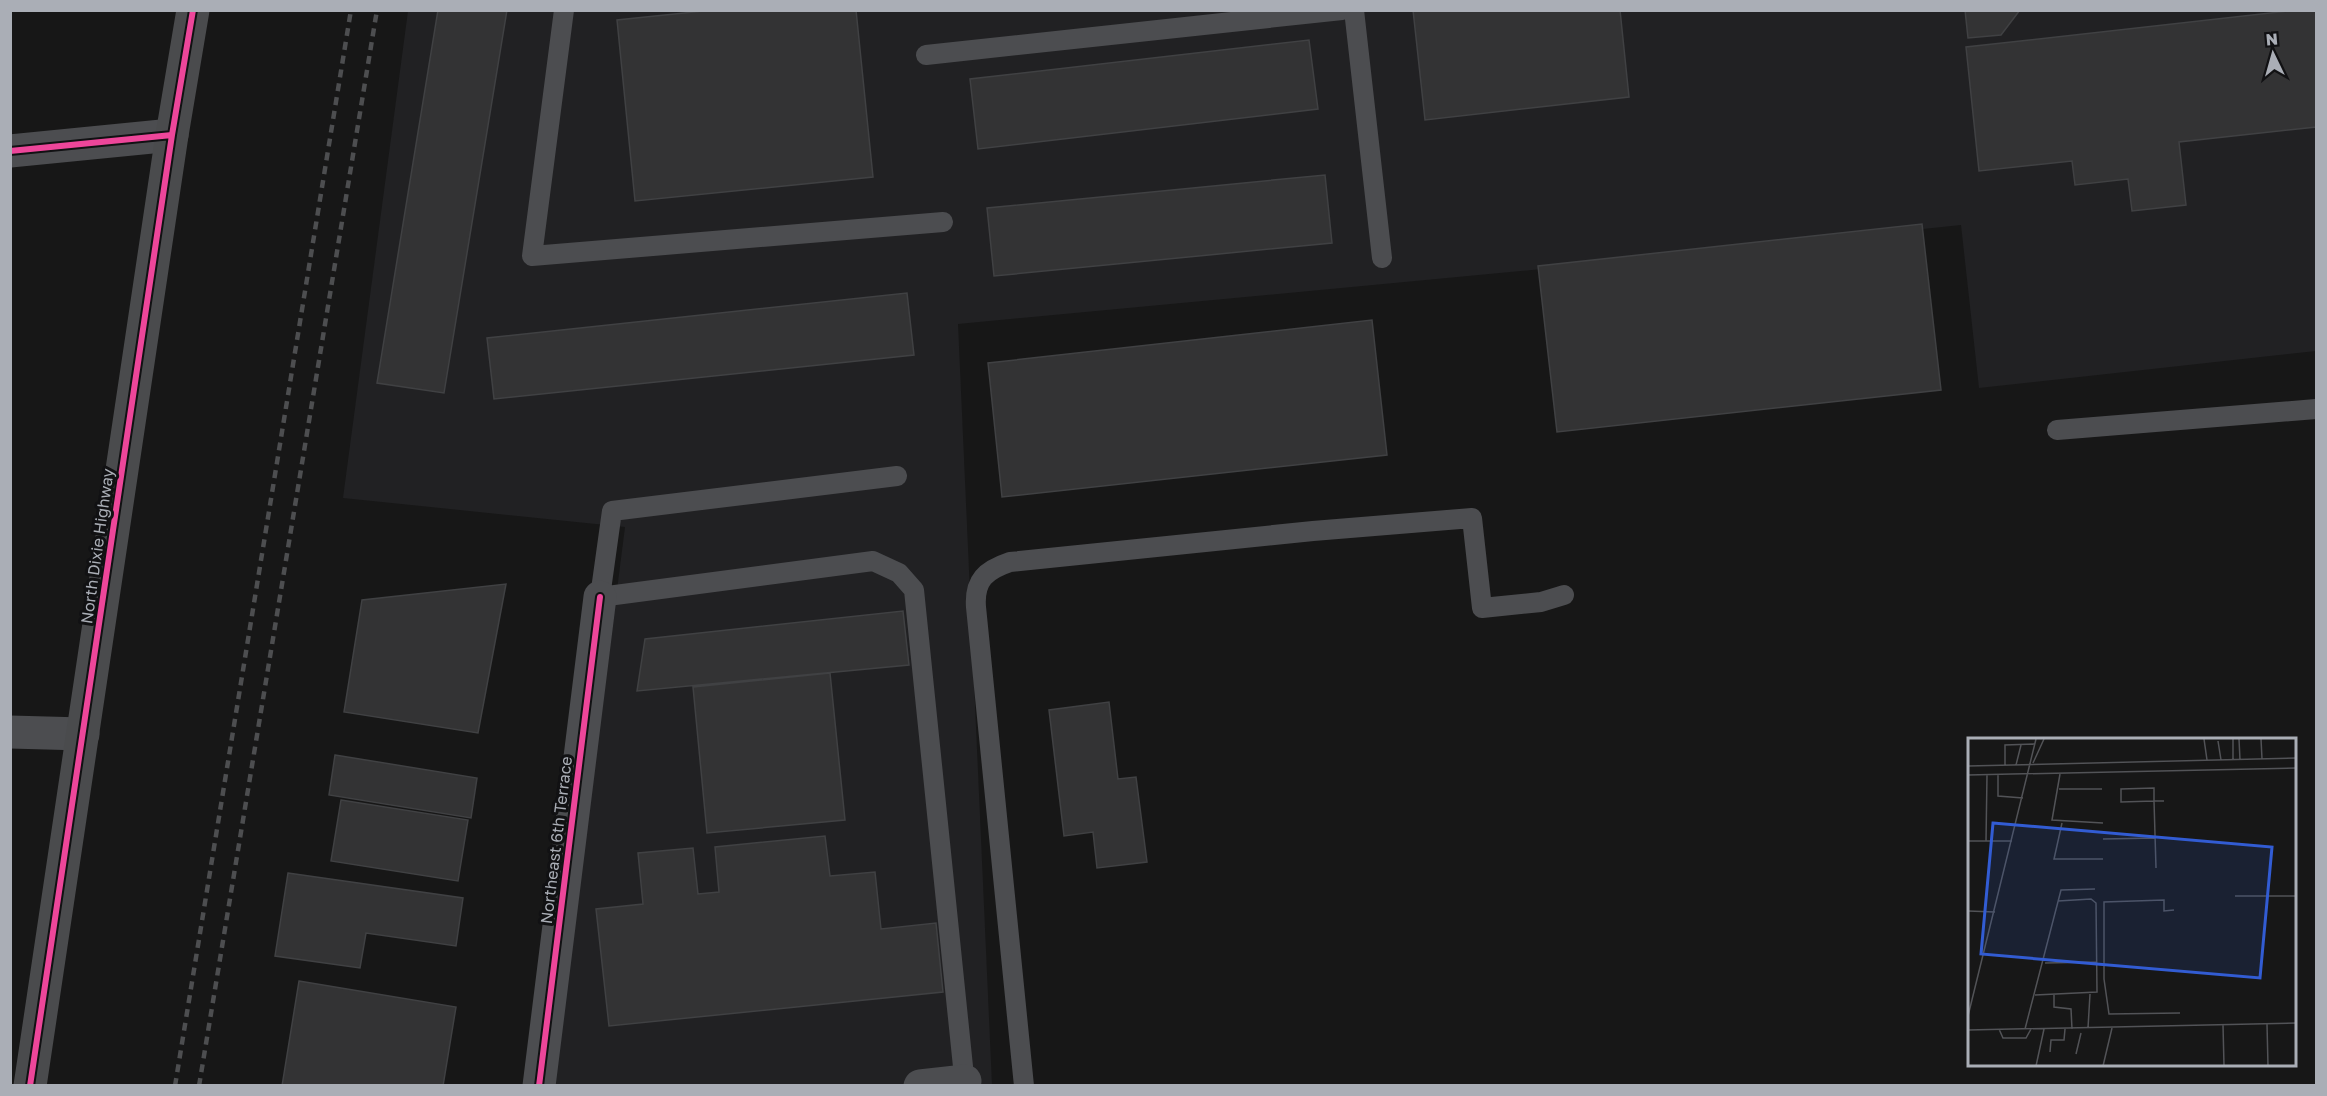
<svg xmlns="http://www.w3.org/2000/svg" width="2327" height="1096" font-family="'Golos Text',sans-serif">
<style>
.built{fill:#212123}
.building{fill:#333334;stroke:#404143;stroke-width:1.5}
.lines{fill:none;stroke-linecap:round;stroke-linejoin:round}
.lane{stroke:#4c4d50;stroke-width:20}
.street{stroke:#4c4d50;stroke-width:33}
.secondary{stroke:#4a4b4d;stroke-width:33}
.rail{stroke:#4d4e50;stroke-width:4.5;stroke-dasharray:8 6;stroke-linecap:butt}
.cycleway-casing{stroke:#111113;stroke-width:10}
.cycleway{stroke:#ed469a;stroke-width:6}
.labels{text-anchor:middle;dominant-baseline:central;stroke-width:6;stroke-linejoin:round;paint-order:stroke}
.street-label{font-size:16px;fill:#aaaeb6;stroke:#111113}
.inset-road{fill:none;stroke:#525357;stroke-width:1.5}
.view{fill:#325cd3;fill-opacity:0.15;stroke:#325cd3;stroke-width:3}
.inset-edge{fill:none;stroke:#aaaeb6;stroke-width:3}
</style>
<rect width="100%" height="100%" fill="#171717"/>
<path class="built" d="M408,11H2316V351L1979,388L1961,225L1532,270L958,324L992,1085H554L625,527L343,498Z"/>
<path class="building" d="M438,10H507L444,393L377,383Z
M713,10H856L873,177L635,201L617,20Z
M1413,10H1620L1629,97L1425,120Z
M1965,10H2020L2001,35L1968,38Z
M2298,10H2316V127L2179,142L2186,205L2132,211L2128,179L2075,185L2072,161L1979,171L1966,47Z
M1309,40L1318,109L978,149L970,79Z
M1325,175L1332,243L994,276L987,208Z
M1922,224L1941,390L1557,432L1538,266Z
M907,293L914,355L494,399L487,338Z
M1372,320L1387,455L1002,497L988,363Z
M506,584L478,733L344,712L362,600Z
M903,611L909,665L637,691L645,639Z
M830,673L845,820L707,833L693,687Z
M1109,702L1118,779L1136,777L1147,862L1097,868L1093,832L1064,836L1049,710Z
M335,755L477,778L471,818L329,795Z
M341,800L468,820L458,881L331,861Z
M825,836L830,876L875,872L881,929L936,923L943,992L609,1026L596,909L643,904L638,853L693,848L698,894L719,892L715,847Z
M288,873L463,898L456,946L366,933L360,968L275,956Z
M299,981L456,1007L443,1086H282Z"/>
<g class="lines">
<path class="lane" d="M564,10L532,256L943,222
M1354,10L1382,258
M926,55L1342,10
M2057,430L2316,409
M897,476L612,511L600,597L873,561L899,573L914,590L965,1086
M1024,1086L976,607C974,580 986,570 1010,562L1313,531L1472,518L1482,608L1541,602L1564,595"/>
<path class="street" d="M10,151L172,135
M10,732L83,734
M539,1086L600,597
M920,1086L965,1081"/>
<path class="secondary" d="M30,1086L172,135L193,10"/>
<path class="rail" d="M175,1086L351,10
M199,1086L377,10"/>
<g class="cycleway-casing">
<path id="cycleway" d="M10,151L172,135
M30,1086L172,135L193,10
M539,1086L600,597"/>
</g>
<use href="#cycleway" class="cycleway"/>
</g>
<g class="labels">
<g class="street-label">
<text transform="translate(97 546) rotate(-82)">North Dixie Highway</text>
<text transform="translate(556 840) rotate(-83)">Northeast 6th Terrace</text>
</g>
</g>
<g transform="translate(1968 738)">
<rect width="328" height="328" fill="#171717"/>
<path class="inset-road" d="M236,1L239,22M265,1V22M271,1L272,22M293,1L294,21M250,3L253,22M65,25L76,1M37,27V7L67,6M48,27L53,7M0,28L329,20M30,36V58L55,60M92,36L84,82L135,85M0,37L329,30M91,51H134M94,85L86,121H135M135,101L187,100M0,103H44M18,103L19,37M188,130L186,63L153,64V51L186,50V63H196M267,158H329M206,172L196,173V162L136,164V241L141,276L212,275M0,173L27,174M77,225L129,224M67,257L129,254L128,165L123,161L90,163M86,257V269L103,271L104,291M0,278L68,1M299,286L300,328M255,287L256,328M120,290L122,256M31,291L35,300H58L63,291M57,291L93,152L127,151M0,292L329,285M82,314L83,302H96L97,291M108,316L113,295M68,328L76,291M135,328L144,290"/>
<path class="view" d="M25,85L304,109L292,240L13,216Z"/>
<rect width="328" height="328" class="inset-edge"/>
</g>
<rect width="2327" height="1096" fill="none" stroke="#aaaeb6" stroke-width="24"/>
<g transform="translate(2273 54) rotate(355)" stroke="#111113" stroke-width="4.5" paint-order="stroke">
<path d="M0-4.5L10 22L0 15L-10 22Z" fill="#aaaeb6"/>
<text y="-9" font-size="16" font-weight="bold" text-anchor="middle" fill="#aaaeb6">N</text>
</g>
</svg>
